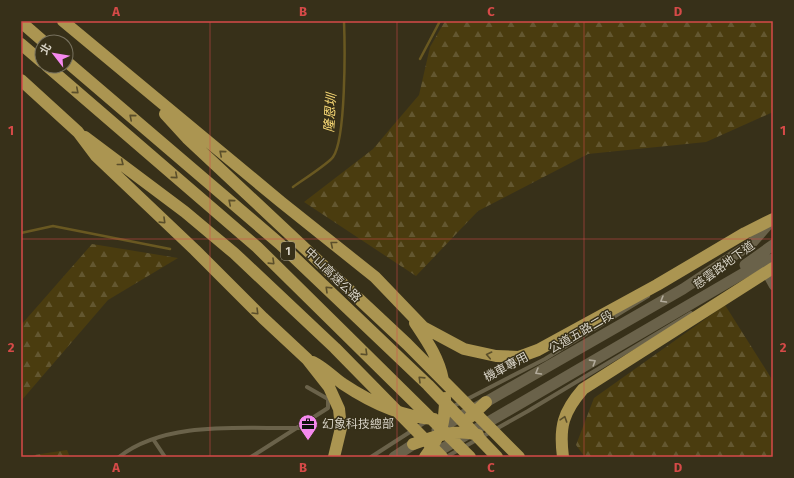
<svg xmlns="http://www.w3.org/2000/svg" width="794" height="478" font-family="'Fira Sans','Noto Sans TC',sans-serif">
<style>
.forest{fill:url(#forest-firs)}
.lines{fill:none;stroke-linecap:round;stroke-linejoin:round}
.stream{stroke:#695821;stroke-width:2.5}
.lane{stroke:#6a624a;stroke-width:4}
.street{stroke:#6a624a;stroke-width:8}
.secondary{stroke:#6a624a;stroke-width:11}
.highway{stroke:#ab9551;stroke-width:12}
.oneway{stroke:#5a4e2a}
.oneway2{stroke:#b2ab9b}
.grid{fill:none;stroke:#d64a48;stroke-width:1;stroke-opacity:0.55}
.labels{text-anchor:middle;dominant-baseline:central;stroke-width:3;stroke-linejoin:round;paint-order:stroke}
.shield{fill:#373019;stroke:#a8a292;stroke-width:1}
.shield-label{font-size:11px;font-weight:bold;fill:#d8d3c6}
.street-label{font-size:12px;fill:#d8d3c6;stroke:#373019}
.poi-label{font-size:12px;fill:#d8d3c6;stroke:#373019;text-anchor:start}
.water-label{font-size:13px;font-style:italic;fill:#fada75;stroke:#373019}
.neatline{fill:none;stroke:#d64a48;stroke-width:1.5}
.grid-label{font-size:13px;text-anchor:middle;font-weight:bold;fill:#d64a48}
</style>
<defs>
<pattern id="forest-firs" width="22" height="20" patternUnits="userSpaceOnUse"><rect width="22" height="20" fill="#4a3c0f"/><path d="M5 1l3.5 6h-7zM16 11l3.5 6h-7z" fill="#635730"/></pattern>
</defs>
<rect width="100%" height="100%" fill="#373019"/>
<path class="forest" d="M445,21H773V112L706,142L588,154L478,211L416,276L304,202L373,149L419,95L430,47Z
M92,244L178,258L108,300L21,401V325Z
M725,305L773,381V457H585L576,445L594,398Z
M67,450L70,457H32L34,455Z"/>
<g class="lines">
<path class="stream" d="M420,59L440,21
M293,187C301,181 328,164 333,157C346,139 345,47 344,21
M21,233L53,226L170,249"/>
<path class="lane" d="M452,407L545,359L648,296
M153,439L165,457
M119,457C166,420 243,429 299,428
M251,457L328,408V399L307,387
M371,457L427,421
M446,457L528,411L691,313"/>
<path class="street" d="M764,270L773,286"/>
<path class="secondary" d="M745,265L773,245
M437,430L683,289L751,244L772,220
M430,456L761,263L773,259
M394,457L420,440"/>
<path class="highway" d="M63,21L281,202L375,277L423,327L464,349L496,356L519,357L538,350L657,285L745,233L773,219
M21,22L44,42
M21,44L42,62
M66,61L280,244L428,385L497,457
M47,66L257,247L470,457
M21,80L78,132L96,156L195,250L263,318L307,359L329,387L339,409L341,428L334,457
M165,114L187,138L407,344L519,457
M85,137L185,212L234,253L335,348L442,457
M415,323C427,341 439,358 443,380
M313,362C325,368 333,377 343,384C370,402 403,417 434,419
M470,417L486,402
M413,444C433,437 456,428 478,435
M425,457C441,435 445,425 445,398
M563,457C559,427 563,412 583,389L773,268"/>
</g>
<defs><path id="oneway-chevron" d="M-2-3.5L2.5 0L-2 3.5" fill="none" stroke-width="1.6" stroke-linecap="round" stroke-linejoin="round"/></defs>
<g class="oneway">
<use href="#oneway-chevron" transform="translate(76 91) rotate(41)"/>
<use href="#oneway-chevron" transform="translate(132 117) rotate(-139)"/>
<use href="#oneway-chevron" transform="translate(222 153) rotate(-140)"/>
<use href="#oneway-chevron" transform="translate(121 163) rotate(38)"/>
<use href="#oneway-chevron" transform="translate(175 176) rotate(41)"/>
<use href="#oneway-chevron" transform="translate(231 202) rotate(-140)"/>
<use href="#oneway-chevron" transform="translate(163 221) rotate(44)"/>
<use href="#oneway-chevron" transform="translate(333 244) rotate(-141)"/>
<use href="#oneway-chevron" transform="translate(272 262) rotate(44)"/>
<use href="#oneway-chevron" transform="translate(328 289) rotate(-136)"/>
<use href="#oneway-chevron" transform="translate(256 312) rotate(45)"/>
<use href="#oneway-chevron" transform="translate(365 353) rotate(44)"/>
<use href="#oneway-chevron" transform="translate(489 355) rotate(-168)"/>
<use href="#oneway-chevron" transform="translate(421 379) rotate(-136)"/>
<use href="#oneway-chevron" transform="translate(564 419) rotate(-72)"/>
</g>
<g class="oneway2">
<use href="#oneway-chevron" transform="translate(663 300) rotate(150)"/>
<use href="#oneway-chevron" transform="translate(593 362) rotate(-32)"/>
<use href="#oneway-chevron" transform="translate(538 372) rotate(150)"/>
</g>
<path class="grid" d="M210,21V457M397,21V457M584,21V457M21,239H773"/>
<defs>
<g id="office-pin" transform="scale(1)"><path d="M0 17L-7.5 6A9.5 9.5 0 1 1 7.5 6Z" fill="#f589ee" stroke="#373019"/><path d="M-6-3h4V-5.5h4V-3h4V5H-6ZM-1-4.5V-3h2v-1.5ZM-6 0V1H6V0Z" fill="#111"/></g>
</defs>
<g fill-rule="evenodd">
<use href="#office-pin" x="308" y="424"/>
</g>
<g class="labels">
<rect class="shield" x="281" y="242" width="14" height="18" rx="3"/>
<g class="shield-label">
<text x="288" y="251">1</text>
</g>
<g class="street-label">
<text transform="translate(724 265) rotate(-36)">慈雲路地下道</text>
<text transform="translate(333 275) rotate(44)">中山高速公路</text>
<text transform="translate(581 332) rotate(-30)">公道五路二段</text>
<text transform="translate(506 367) rotate(-28)">機車專用</text>
</g>
<g class="poi-label">
<text x="322" y="424">幻象科技總部</text>
</g>
<g class="water-label">
<text transform="translate(330 113) rotate(-86)">隆恩圳</text>
</g>
</g>
<rect width="794" height="478" fill="none" stroke="#373019" stroke-width="44"/>
<g transform="translate(54 54) rotate(301)"><circle r="19" fill="#373019" stroke="#77715e"/>
<path d="M0-3L7 15L0 10L-7 15Z" fill="#f589ee"/>
<text y="-6" font-size="11" font-weight="bold" text-anchor="middle" fill="#d8d3c6">北</text>
</g>
<rect x="22" y="22" width="750" height="434" class="neatline"/>
<g class="grid-label">
<text x="116" y="16">A</text>
<text x="303" y="16">B</text>
<text x="491" y="16">C</text>
<text x="678" y="16">D</text>
<text x="11" y="135">1</text>
<text x="783" y="135">1</text>
<text x="11" y="352">2</text>
<text x="783" y="352">2</text>
<text x="116" y="472">A</text>
<text x="303" y="472">B</text>
<text x="491" y="472">C</text>
<text x="678" y="472">D</text>
</g>
</svg>
